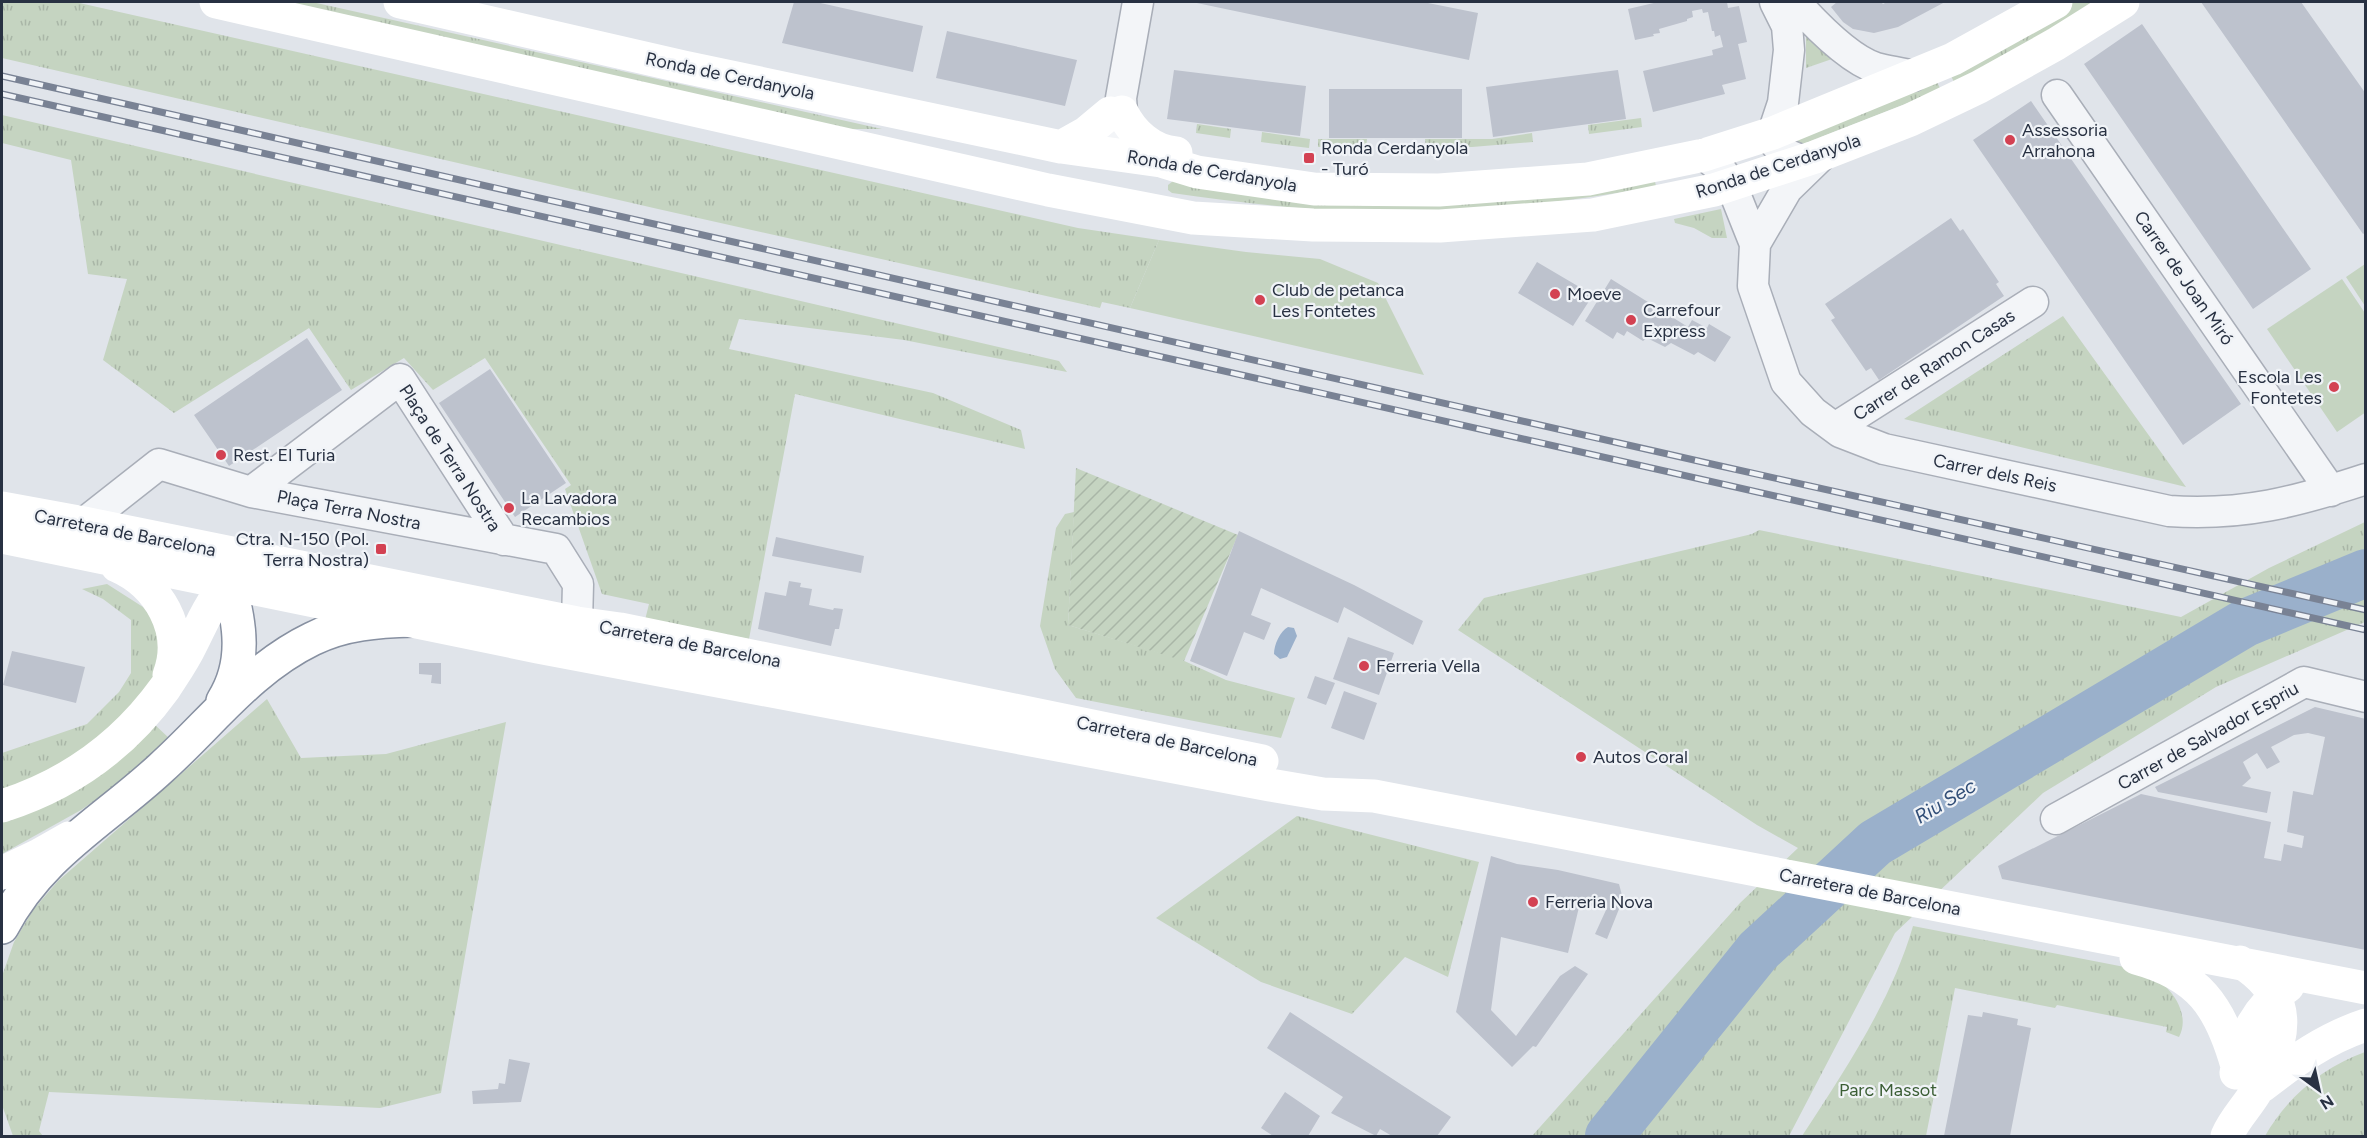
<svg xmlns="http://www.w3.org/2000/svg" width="2367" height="1138" font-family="Figtree,sans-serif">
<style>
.grass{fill:url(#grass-tufts)}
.garden{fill:url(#garden-furrows)}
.pitch{fill:#c5d4c1}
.water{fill:#9ab0cb}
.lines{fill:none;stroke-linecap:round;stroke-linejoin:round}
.river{stroke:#9ab0cb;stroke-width:48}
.building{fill:#bdc2cd}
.street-casing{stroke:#a9aeb8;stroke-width:33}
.highway-casing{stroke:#8790a1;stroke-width:36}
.street{stroke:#f3f5f8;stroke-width:30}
.secondary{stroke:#fff;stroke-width:33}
.highway{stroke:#fff;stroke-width:33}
.rail-casing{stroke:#798294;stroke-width:7}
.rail{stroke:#f0f3f7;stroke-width:4.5;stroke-dasharray:14;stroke-linecap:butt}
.poi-dot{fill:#d34152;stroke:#f0f3f7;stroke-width:2}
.labels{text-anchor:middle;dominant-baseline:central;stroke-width:4.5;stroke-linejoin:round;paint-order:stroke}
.street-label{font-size:18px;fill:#283142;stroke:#f0f3f7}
.poi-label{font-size:18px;fill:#283142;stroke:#f0f3f7;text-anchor:start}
.park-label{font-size:18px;fill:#3b5e35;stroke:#f0f3f7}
.water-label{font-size:20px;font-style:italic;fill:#314e77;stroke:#f0f3f7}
</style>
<defs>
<pattern id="grass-tufts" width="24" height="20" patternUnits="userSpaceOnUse" patternTransform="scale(1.5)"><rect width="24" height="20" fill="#c5d4c1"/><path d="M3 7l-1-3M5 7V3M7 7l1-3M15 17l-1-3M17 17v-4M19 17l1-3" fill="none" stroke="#a9b6a7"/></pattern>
<pattern id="garden-furrows" width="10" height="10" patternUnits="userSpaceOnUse" patternTransform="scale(1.5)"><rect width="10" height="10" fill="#c5d4c1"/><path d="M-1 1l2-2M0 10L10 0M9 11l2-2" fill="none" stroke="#a9b6a7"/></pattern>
</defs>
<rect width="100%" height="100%" fill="#e0e4ea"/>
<path class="grass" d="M2,2H75L1078,228L1159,240L1130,308L1102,302L1100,308L658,209L2,58Z
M263,2H312L882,129H829Z
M2071,2H2100L1956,86L1948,70Z
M1806,35L1832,59L1806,68Z
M1935,78L1941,90L1793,148L1792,136Z
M2,115L1059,361L1067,372L904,340L739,319L729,349L933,393L1021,430L1025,449L795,394L749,639L645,620L649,604L602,594L565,489L571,485L485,358L433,390L404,358L351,390L309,328L174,413L103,360L127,279L88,274L71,160L2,143Z
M1641,118L1642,127L1589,134L1588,125Z
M1197,124L1231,129L1230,138L1196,133Z
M1262,132L1310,139L1309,148L1261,142Z
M1532,133L1533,142L1472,147L1426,148L1425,139H1492Z
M1318,139H1367L1366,148L1318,147Z
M1653,173L1656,186C1548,207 1436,215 1326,210C1274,207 1223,200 1172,193L1168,190V185L1173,181Z
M1721,209L1727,238H1712L1694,228L1675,223L1674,219Z
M2063,316L2186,487L1904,419Z
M1074,512L1068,625L1180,659L1226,680L1295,698L1281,738L1076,698L1055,669L1040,626L1056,528L1065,514Z
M2365,522V622L2216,687L2043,793L1895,933L1789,1136H1532L1740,903L1798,848L1757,825L1458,630L1484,598L1752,534L1759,530L2181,617L2269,568Z
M107,584L143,607L154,621L160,636L159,672L146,692L86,753L2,795V753L87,724L119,692L131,673V620L103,599L82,589Z
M267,699L301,758L386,754L506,722L441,1093L380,1108L49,1092L39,1131L43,1136H13L2,1105V976L14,942L33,910L58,881Z
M153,723L170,739L120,783L81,810L2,854V819Z
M1297,816L1479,862L1448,977L1405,957L1352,1014L1261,982L1156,918Z
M1913,926L2135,969C2142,973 2150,976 2157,980C2175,991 2190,1017 2179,1037L2166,1032L2167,1027L2057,1005L2055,1008L1955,988L1926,1136H1802C1845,1070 1891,1002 1913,926Z
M2365,1052V1136H2265C2287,1097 2323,1067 2365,1052Z"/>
<path class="garden" d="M1076,468L1238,535L1184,661L1068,625Z"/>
<path class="pitch" d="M1159,240L1246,252L1320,259L1378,283L1424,375L1130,308Z
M2365,264V306L2346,277Z
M2342,279L2365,313L2366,412L2337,432L2267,329Z"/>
<path class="water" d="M2365,553V589L2348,596L2294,582Z
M1288,627L1294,628L1297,636L1287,657L1280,659L1274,654C1274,645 1280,631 1288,627Z"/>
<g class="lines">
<path class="river" d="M1609,1136L1758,951L1875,843L2245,623L2366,573"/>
</g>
<path class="building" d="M794,2H816L923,26L913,72L782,43Z
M1192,2H1423L1478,13L1469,60Z
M1658,2H1727L1728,8L1739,6L1747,42L1738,44L1746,79L1722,85L1725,94L1653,112L1643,71L1713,55L1712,50L1723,47L1720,35L1715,37L1714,31H1712L1708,12L1703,13L1702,9L1692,11L1693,17L1687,19V21L1659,29L1660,33L1653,34L1654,36L1635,40L1628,9Z
M1837,2H1881L1883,4L1887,2H1945L1898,27L1874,33L1853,29L1843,22L1831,7Z
M2201,2H2301L2366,94V232L2363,234Z
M2142,24L2311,269L2253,309L2084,64Z
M947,31L1077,60L1065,106L936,78Z
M1174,70L1306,86L1300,136L1167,119Z
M1618,70L1626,119L1493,137L1486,87Z
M1329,89H1462V138H1329Z
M2031,101L2241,404L2183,445L1973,140Z
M1951,218L1960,231L1963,229L1999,282L1996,284L2004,296L1879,380L1871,368L1866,371L1831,320L1835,318L1825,304Z
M1537,262L1593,295L1573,326L1518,293Z
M1611,279L1688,327L1692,320L1707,328L1709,324L1731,337L1715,362L1698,352L1694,355L1671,343L1665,347L1647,338L1643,341L1627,331L1624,336L1617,332L1613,339L1585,321Z
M307,338L342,390L229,466L194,415Z
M490,369L566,483L515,517L439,403Z
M1239,531L1354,585L1423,621L1413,645L1344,607L1338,623L1261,588L1251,615L1271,623L1264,640L1244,632L1227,676L1190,661Z
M776,537L864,556L861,573L772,556Z
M789,581L801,583L800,587L812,589L809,605L833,610L834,608L843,609L839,629H835L831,646L758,629L765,592L786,596Z
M1348,637L1394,653L1379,695L1333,679Z
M12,651L85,667L76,703L3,685Z
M419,663H441V684L431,683L432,675L419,674Z
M1315,676L1335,683L1326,705L1307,698Z
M1344,691L1377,703L1364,740L1331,728Z
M2315,707L2366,719V950L2002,879L1998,866L2141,794L2271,822L2264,858L2281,861L2284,844L2302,848L2304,836L2287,832L2293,791L2313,795L2325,737L2308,733L2294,735L2271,747L2280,762L2267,769L2257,753L2243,762L2251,778L2242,786L2271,792L2267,813L2158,792L2155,787Z
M1491,856L1517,864L1558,870L1619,884L1623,899L1607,939L1595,934L1606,910L1580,903L1568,953L1501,937L1491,1010L1516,1036L1560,976L1575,966L1588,974L1536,1047L1533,1046L1512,1067L1456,1012Z
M1290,1012L1451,1117L1437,1136H1392L1380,1129L1376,1136L1331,1113L1343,1097L1267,1048Z
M1983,1012L2018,1019L2017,1025L2031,1028L2010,1136H1944L1968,1015L1982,1017Z
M509,1059L530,1063L521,1102L473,1104L472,1091L498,1089L499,1083L505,1084Z
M1285,1092L1320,1116L1308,1136H1273L1261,1128Z"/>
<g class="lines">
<g class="street-casing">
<path id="street" d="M1775,2L1787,26L1789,50L1783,103L1773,133V141L1784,153L1803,161
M1795,2C1814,23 1848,59 1876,68C1888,71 1901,73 1913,76
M2057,95L2331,491
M1117,145L1122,112L1121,98L1138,2
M1704,155L1718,166L1731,184L1755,244L1753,286L1786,382L1813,412L1840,432L1884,449L2169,511C2243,516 2296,502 2366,479
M1755,244L1787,189L1823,154
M1835,428L2033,302
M251,492L400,379L504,540
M84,523L159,464L251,492L556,549L578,584L577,623
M2056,819L2304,682L2366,697"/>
</g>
<g class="highway-casing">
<path id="highway" d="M223,701C247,663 240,623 229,583
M2,927C40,854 104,821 161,768C211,723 250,669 312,639C344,623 378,621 414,620"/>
</g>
<use href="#street" class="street"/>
<path class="secondary" d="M216,2L1048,190L1193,218L1313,225L1440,226L1593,215L1714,190L1815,157L1910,120L1979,87L2056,44L2123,2
M400,2L684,67L1061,147L1161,161L1197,172L1314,189L1439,190L1588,179L1704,155L1773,133L1953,59L2056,2
M1122,112C1132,133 1152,151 1176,153
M1061,147L1086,133L1110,113
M2,508L84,523L577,623L620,629L1262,761
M2,537L538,647L1270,785L1323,794L1374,796L2366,988
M117,566C158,584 186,630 169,675
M2,806C68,785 124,745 165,688C174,674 184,660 191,645C205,618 215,587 245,575
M2,873L39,855L69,838
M2136,958C2199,975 2220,1006 2237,1066
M2236,1073C2240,1039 2260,1005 2288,986
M2262,1086C2294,1061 2326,1038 2366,1025
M2227,1136C2234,1119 2248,1106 2257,1090C2287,1040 2296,996 2240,962"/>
<use href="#highway" class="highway"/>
<g class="rail-casing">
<path id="rail" d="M2,76L1716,465L2366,610
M2,94L2366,630"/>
</g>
<use href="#rail" class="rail"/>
</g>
<g class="poi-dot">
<circle cx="2010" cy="140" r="6"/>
<rect x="1303" y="152" width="12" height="12" rx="3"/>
<circle cx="1555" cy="294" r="6"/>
<circle cx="1260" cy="300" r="6"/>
<circle cx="1631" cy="320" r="6"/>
<circle cx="2334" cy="387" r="6"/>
<circle cx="221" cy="455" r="6"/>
<circle cx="509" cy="508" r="6"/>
<rect x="375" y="543" width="12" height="12" rx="3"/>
<circle cx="1364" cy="666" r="6"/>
<circle cx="1581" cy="757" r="6"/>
<circle cx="1533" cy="902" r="6"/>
</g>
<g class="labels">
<g class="street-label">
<text transform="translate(730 76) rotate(12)">Ronda de Cerdanyola</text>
<text transform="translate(1778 166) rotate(-18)">Ronda de Cerdanyola</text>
<text transform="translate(1212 171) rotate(10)">Ronda de Cerdanyola</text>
<text transform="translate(2184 278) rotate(55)">Carrer de Joan Miró</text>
<text transform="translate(1934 365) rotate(-33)">Carrer de Ramon Casas</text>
<text transform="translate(450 458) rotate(57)">Plaça de Terra Nostra</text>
<text transform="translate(1995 473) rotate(12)">Carrer dels Reis</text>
<text transform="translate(349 510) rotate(11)">Plaça Terra Nostra</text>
<text transform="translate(125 533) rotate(11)">Carretera de Barcelona</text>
<text transform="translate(690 644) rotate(11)">Carretera de Barcelona</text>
<text transform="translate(2208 736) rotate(-29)">Carrer de Salvador Espriu</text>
<text transform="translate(1167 741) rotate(12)">Carretera de Barcelona</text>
<text transform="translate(1870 892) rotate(11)">Carretera de Barcelona</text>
</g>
<g class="poi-label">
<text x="2022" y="130">Assessoria<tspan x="2022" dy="21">Arrahona</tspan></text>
<text x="1321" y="148">Ronda Cerdanyola<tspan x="1321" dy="21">- Turó</tspan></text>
<text x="1272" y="290">Club de petanca<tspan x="1272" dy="21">Les Fontetes</tspan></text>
<text x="1567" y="294">Moeve</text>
<text x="1643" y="310">Carrefour<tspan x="1643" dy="21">Express</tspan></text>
<text x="2322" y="377" text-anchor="end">Escola Les<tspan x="2322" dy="21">Fontetes</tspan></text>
<text x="233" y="455">Rest. El Turia</text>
<text x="521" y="498">La Lavadora<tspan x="521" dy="21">Recambios</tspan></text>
<text x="369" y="539" text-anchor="end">Ctra. N-150 (Pol.<tspan x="369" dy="21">Terra Nostra)</tspan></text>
<text x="1376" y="666">Ferreria Vella</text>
<text x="1593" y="757">Autos Coral</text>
<text x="1545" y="902">Ferreria Nova</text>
</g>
<g class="park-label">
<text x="1888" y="1090">Parc Massot</text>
</g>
<g class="water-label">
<text transform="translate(1945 801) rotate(-31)">Riu Sec</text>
</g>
</g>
<rect width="2367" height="1138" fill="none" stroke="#283142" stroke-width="6"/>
<g transform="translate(2319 1090) rotate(147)" stroke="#f0f3f7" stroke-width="4.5" paint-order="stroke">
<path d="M0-4.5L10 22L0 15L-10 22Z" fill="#283142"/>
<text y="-9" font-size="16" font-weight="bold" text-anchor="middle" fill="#283142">N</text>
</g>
</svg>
